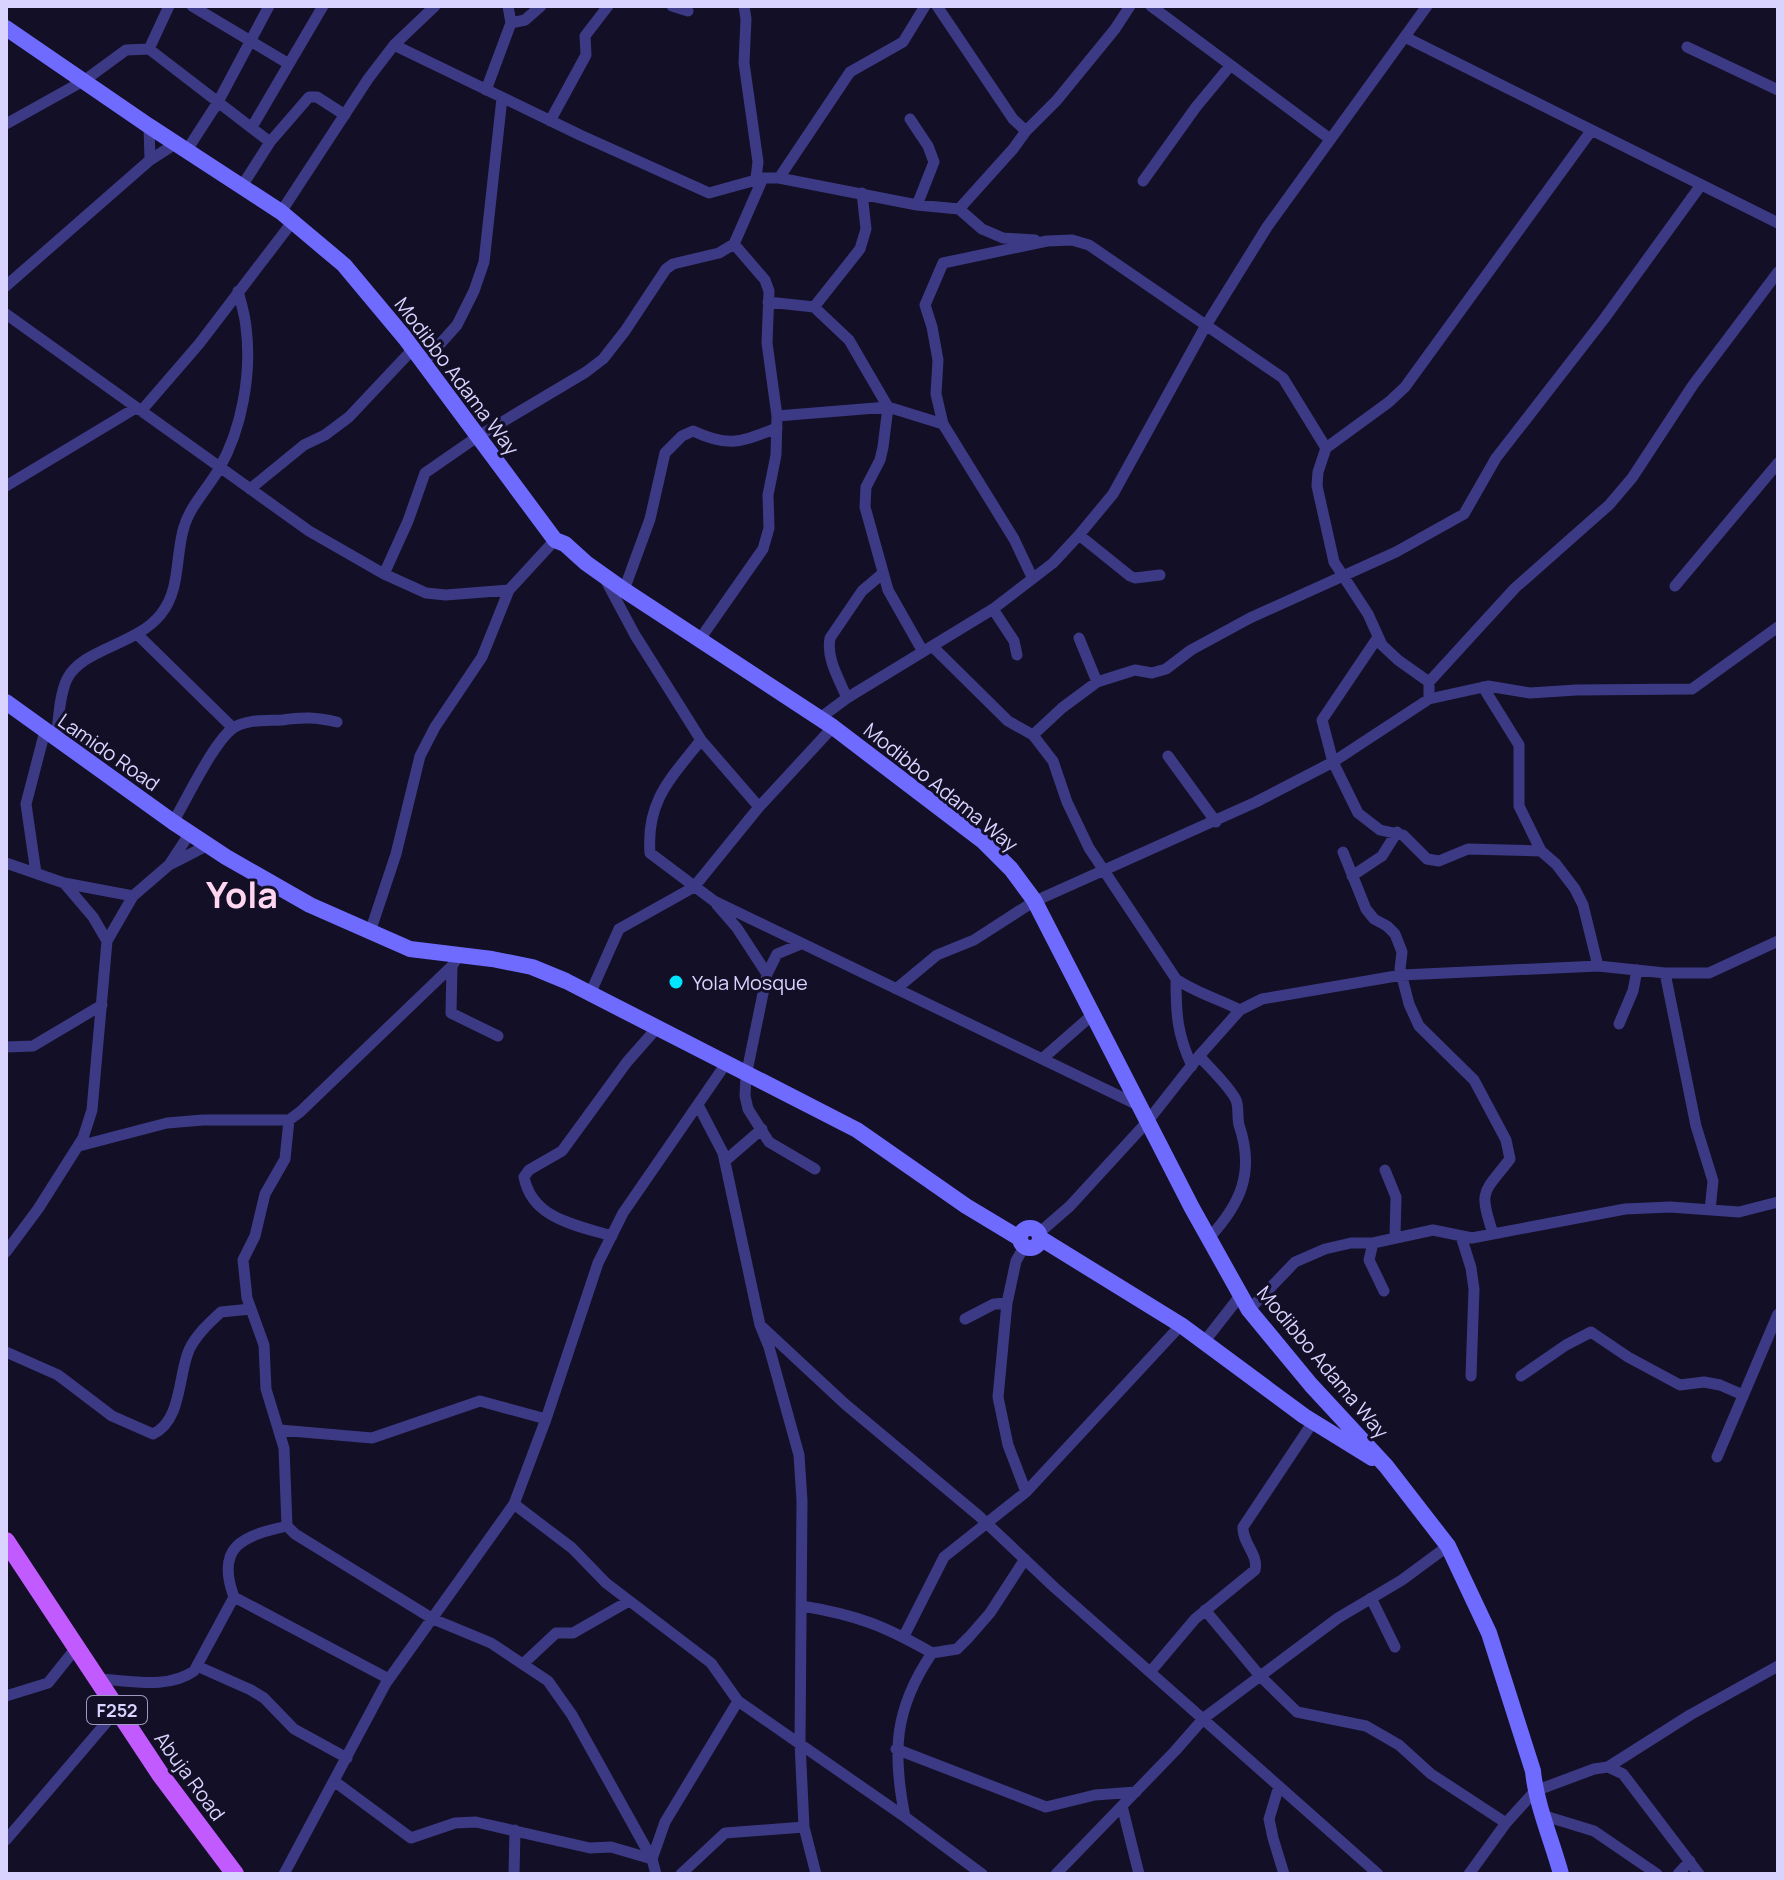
<svg xmlns="http://www.w3.org/2000/svg" width="1784" height="1880" font-family="Manrope,sans-serif">
<style>
.lines{fill:none;stroke-linecap:round;stroke-linejoin:round}
.minor{stroke:#3d3a85;stroke-width:11}
.secondary{stroke:#6f6bff;stroke-width:16}
.primary{stroke:#c25bff;stroke-width:18}
.poi-dot{fill:#00e5ff;stroke:#130f26;stroke-width:3}
.labels{text-anchor:middle;dominant-baseline:central;stroke-width:6;stroke-linejoin:round;paint-order:stroke}
.shield{fill:#130f26;stroke:#9e99be;stroke-width:2}
.shield-label{font-size:18px;font-weight:bold;fill:#d9d4ff}
.street-label{font-size:20px;fill:#d9d4ff;stroke:#130f26}
.poi-label{font-size:20px;fill:#d9d4ff;stroke:#130f26;text-anchor:start}
.town-label{font-size:36px;font-weight:bold;fill:#ffd6f0;stroke:#130f26}
</style>
<rect width="100%" height="100%" fill="#130f26"/>
<g class="lines">
<path class="minor" d="M192,6L289,64
M672,6L688,11
M744,6L746,19L744,63L758,162L756,178H762
M937,6L1013,119L1026,131
M1151,6L1330,139
M511,23L525,20L541,6
M1405,37L1778,223
M394,45L580,135L709,193L763,178H779L917,205L959,209L982,229L1003,238L1035,240
M1687,47L1778,90
M149,49L169,6
M486,90L511,23L508,6
M910,119L928,146L934,162L917,205
M550,121L586,55L585,36L608,6
M6,124L85,80L126,50L149,49L270,142
M149,126L150,160
M252,127L323,6
M187,150L218,102L269,6
M779,178L850,72L903,42L925,6
M1143,181L1196,107L1230,66
M242,186L270,142L309,97H317L345,115
M959,209L1013,149L1026,131L1057,100L1115,29L1130,6
M281,212L368,79L394,45L435,6
M6,286L150,160L175,144
M768,302L814,307L849,340L888,407L943,424
M814,307L860,249L866,229L862,193
M6,314L309,531L384,574L426,593L446,595L509,590
M423,363L457,325L474,291L484,262L502,98
M777,416L888,407L883,447L880,460L866,487L865,507L888,590L922,650
M1326,448L1389,402L1405,387L1591,131
M6,486L134,409L142,410L199,344L293,221
M250,489L304,445L325,435L349,417L413,349
M1079,535L1130,576L1135,578L1160,575
M384,574L408,521L425,473L477,437L586,372L603,359L625,331L666,269L673,264L719,253L734,244L763,178
M1032,577L1014,539L943,424L936,394L938,360L932,327L925,305L943,263L1047,241L1072,240L1089,245L1283,378L1326,448L1318,472L1317,486L1334,562L1368,614L1382,645L1398,660L1429,682
M605,579L635,635L701,740L759,807
M1675,586L1778,463
M624,590L650,519L665,453L682,436L693,431C730,448 740,442 777,428
M993,609L1014,641L1017,655
M138,635L233,728
M1378,637L1322,720L1333,762L1358,813L1380,830L1403,835L1427,859L1439,861L1468,849L1541,851
M1079,638L1097,682
M700,639L763,549L769,528L768,495L776,455L777,416L767,343L769,291L765,280L734,244
M932,646L1008,721L1033,735L1053,761L1067,802L1089,848L1176,979C1196,993 1219,999 1240,1010
M1483,687L1519,745V806L1541,851L1556,864L1575,889L1583,905L1598,966
M847,698C839,679 826,658 830,638L862,591L882,574
M1429,699V682L1515,588L1609,505L1632,478L1693,385L1778,272
M820,718L847,698L993,609L1053,563L1079,535L1113,494L1205,327L1267,227L1427,6
M1033,735L1062,708L1097,682L1135,670L1152,673L1166,669L1191,650L1250,618L1396,552L1464,514L1496,458L1604,319L1701,185
M56,738C59,719 59,696 67,679C83,648 137,645 161,614C181,589 175,556 184,527C190,506 208,488 219,469C242,429 252,373 246,327C245,315 241,303 238,291
M701,740C671,778 646,801 650,853L714,901L1140,1106
M1168,756L1216,822
M173,822C187,799 213,743 233,728C247,719 266,721 282,720C302,717 316,717 337,722
M1343,852L1366,909L1374,919L1387,926L1395,934L1402,952L1400,969L1409,1004L1419,1026L1474,1080L1506,1140L1510,1159C1482,1195 1479,1189 1493,1234
M6,863L64,883L133,896L169,865L190,833
M169,865L208,845
M36,873L26,804L45,731
M1352,876L1382,856L1397,832
M64,883L93,917L107,941
M717,905L737,928L767,974
M370,932L396,854L420,756L435,727L482,657L509,590L555,540
M801,944L777,954L767,974L746,1076L745,1096L748,1109L769,1142L815,1169
M452,966L451,1013L498,1036
M1665,973L1696,1126L1713,1181L1710,1210
M1176,979C1176,1014 1177,1034 1192,1066
M896,989L937,955L974,940L1033,902L1256,802L1333,762L1429,699L1488,686L1530,693L1576,690L1692,689L1778,627
M590,994L619,929L694,887L759,807L833,727
M1619,1024L1633,991L1637,970
M6,1047L33,1046L102,1005
M1199,1056C1209,1067 1230,1087 1236,1100C1239,1107 1237,1117 1239,1125C1255,1172 1241,1204 1208,1239
M1042,1059L1091,1016
M698,1105L723,1153L760,1325L769,1347L799,1455L802,1501L800,1743L804,1827L816,1874
M289,1120L285,1159L265,1194L255,1236L243,1260L247,1298L264,1345L266,1389L284,1448L287,1526L295,1534L433,1619L491,1643L548,1681L572,1715L652,1859
M79,1146L167,1123L203,1120H289L300,1112L452,966L459,955
M725,1161L762,1129
M1385,1170L1396,1197L1395,1236
M1039,1233L1070,1206L1147,1122L1199,1056L1240,1010L1262,999L1402,975L1598,966L1665,973H1709L1778,941
M612,1236C576,1225 532,1219 524,1177L529,1170L562,1151L627,1062L656,1029
M1461,1236L1471,1268L1474,1289L1471,1376
M1373,1243L1369,1260L1384,1291
M1024,1247L1016,1261L1007,1303L998,1397L1008,1445L1026,1492
M6,1252L38,1209L83,1138L92,1110L107,941L133,896
M1249,1310L1295,1262L1325,1249L1351,1243H1373L1433,1230L1472,1238L1625,1209L1670,1207L1739,1212L1778,1202
M965,1319L994,1304L1007,1303
M760,1325L845,1404L979,1516L1055,1588L1378,1874
M1204,1342L1240,1296
M6,1352L58,1375L112,1416L153,1434C182,1421 178,1375 189,1350C196,1335 209,1323 221,1312L251,1309
M1521,1376L1566,1345L1591,1332L1628,1357L1680,1385L1704,1382L1720,1385L1743,1395
M280,1430L372,1438L480,1401L546,1419
M1717,1457L1778,1314
M514,1504L572,1548L606,1583L711,1663L738,1701L905,1817L982,1874
M234,1597C215,1546 243,1536 287,1526
M1371,1598L1395,1647
M802,1606C857,1615 885,1626 932,1653
M1205,1610L1260,1676L1297,1712L1366,1726L1399,1745L1431,1774L1506,1823
M904,1636L944,1557L1026,1492L1181,1325
M524,1663L556,1633H573L629,1601
M197,1666L251,1690L264,1698L294,1729L347,1758
M1151,1671L1195,1619L1255,1570C1259,1555 1242,1543 1243,1527L1313,1422
M97,1679C129,1680 167,1690 194,1671L234,1597L389,1679
M6,1696L48,1683L76,1648
M896,1749L1046,1807L1095,1795L1136,1792
M1608,1767L1690,1715L1778,1666
M334,1781L411,1838L455,1823L476,1822L590,1848L611,1847L652,1859
M1279,1786L1269,1819L1273,1838L1284,1874
M1122,1806L1139,1874
M1545,1816L1594,1831L1657,1874
M905,1817C892,1752 894,1709 932,1653L957,1649L969,1637L990,1613L1025,1559
M6,1840L117,1710
M284,1874L386,1683L514,1504L546,1419L598,1263L623,1213L725,1065
M514,1874L515,1830
M656,1874L652,1859L665,1822L738,1701
M681,1874L725,1833L804,1827
M1056,1874L1175,1751L1204,1718L1338,1618L1402,1580L1448,1546
M1469,1874L1506,1823L1535,1791L1594,1769L1608,1767L1623,1774L1699,1874
M1678,1874L1690,1861"/>
<path class="secondary" d="M6,28L149,126L281,212L344,265L405,338L555,540L565,544L586,563L624,590L833,727L984,842L1011,869L1034,900L1192,1208L1249,1310L1311,1385L1386,1466L1448,1546L1489,1633L1533,1771C1536,1804 1552,1841 1561,1874
M6,702L173,822L226,857L310,905L410,949L492,959L532,967L566,981L857,1130L966,1206L1019,1238
M1020 1238a10 10 0 1 1 20 0a10 10 0 1 1-20 0Z
M1040,1238L1181,1325L1304,1416L1372,1458"/>
<path class="primary" d="M6,1541L160,1774L235,1874"/>
</g>
<circle class="poi-dot" cx="676" cy="982" r="8"/>
<g class="labels">
<rect class="shield" x="87" y="1696" width="60" height="28" rx="6"/>
<g class="shield-label">
<text x="117" y="1710">F252</text>
</g>
<g class="street-label">
<text transform="translate(457 376) rotate(53)">Modibbo Adama Way</text>
<text transform="translate(109 752) rotate(35)">Lamido Road</text>
<text transform="translate(941 787) rotate(39)">Modibbo Adama Way</text>
<text transform="translate(1323 1362) rotate(50)">Modibbo Adama Way</text>
<text transform="translate(190 1776) rotate(54)">Abuja Road</text>
</g>
<g class="poi-label">
<text x="692" y="982">Yola Mosque</text>
</g>
<g class="town-label">
<text x="242" y="894">Yola</text>
</g>
</g>
<rect width="1784" height="1880" fill="none" stroke="#d9d4ff" stroke-width="16"/>
</svg>
